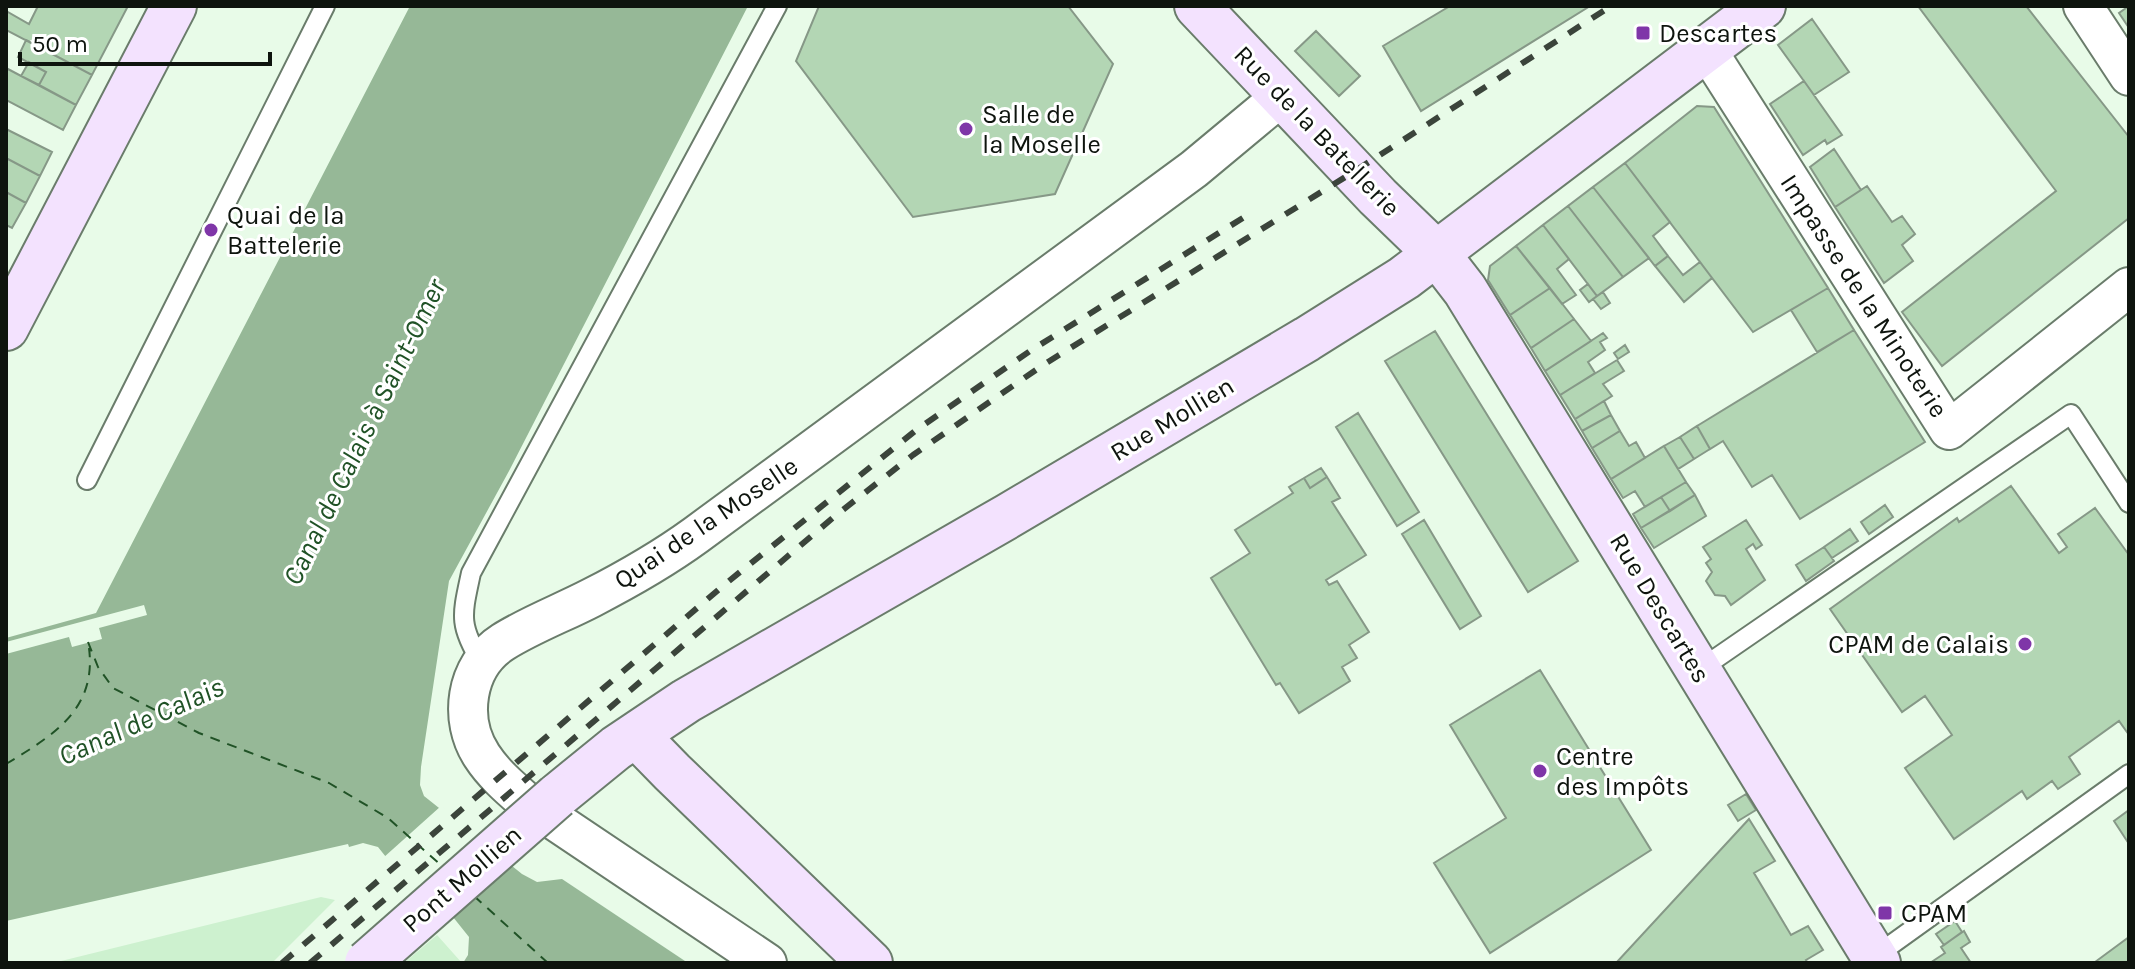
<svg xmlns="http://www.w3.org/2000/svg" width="2135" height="969" font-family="Karla,sans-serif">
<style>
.green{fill:#cdf1cf}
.water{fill:#96b897}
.pier{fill:#e8fbe8}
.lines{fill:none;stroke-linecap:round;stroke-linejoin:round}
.ferry{stroke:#205226;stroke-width:2;stroke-dasharray:10 8;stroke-linecap:butt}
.building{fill:#b3d6b4;stroke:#869887;stroke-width:2}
.lane-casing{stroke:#6a7c6b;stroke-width:22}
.street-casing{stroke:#6a7c6b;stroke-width:42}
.secondary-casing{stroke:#6a7c6b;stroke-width:48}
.lane{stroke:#fff;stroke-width:18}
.street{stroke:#fff;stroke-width:38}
.secondary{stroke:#f3e2fe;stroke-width:44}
.rail{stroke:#3b443b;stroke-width:6;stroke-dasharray:14 14;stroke-linecap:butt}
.secondary-bridge-casing{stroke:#6a7c6b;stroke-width:48;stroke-linecap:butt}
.secondary-bridge{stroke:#f3e2fe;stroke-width:44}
.poi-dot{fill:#7f36a8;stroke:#fff;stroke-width:3}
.labels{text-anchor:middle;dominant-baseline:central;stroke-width:6;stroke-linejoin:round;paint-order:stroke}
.poi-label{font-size:26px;fill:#0e140e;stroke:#fff;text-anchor:start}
.street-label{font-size:26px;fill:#0e140e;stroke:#fff}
.water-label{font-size:28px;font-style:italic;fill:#205226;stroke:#fff}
</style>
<rect width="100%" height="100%" fill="#e8fbe8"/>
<path class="green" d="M321,897L335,900L272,963H53Z
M437,935L462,963H404Z"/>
<path class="water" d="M410,6H748L509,471L449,581L421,767L420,785L424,796L522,874L537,882L562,879L688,963H463L468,955L469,937L449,912L390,862L378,847L363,843L349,847L348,844L6,921V638L96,613Z"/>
<path class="pier" d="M144,605L147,615L99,628L102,639L72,647L69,637L6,654V642Z
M441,806L508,860L446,915L383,858Z"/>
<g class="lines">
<path class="ferry" d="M88,642L98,667L113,688L199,733L329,783L388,818L443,867
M6,764C52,736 97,710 89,648
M474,896L548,963"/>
</g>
<path class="building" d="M38,6H128L92,75L6,30V11L29,24Z
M819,6H1068L1113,64L1055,194L913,217L796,61Z
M1450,6H1590L1421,111L1383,46Z
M1918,6H2026L2129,137V218L1942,366L1902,312L2056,191Z
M2129,6V28L2119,13Z
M1812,19L1849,72L1814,95L1778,45Z
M1316,31L1360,76L1339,96L1295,51Z
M26,40L92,75L76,105L39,85L46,72L18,57Z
M29,62L46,72L39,85L21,76Z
M6,68L76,105L63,130L6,100Z
M1804,81L1842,135L1827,144L1825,140L1803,155L1770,104Z
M1697,106L1714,107L1828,288L1753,332L1625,163Z
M6,129L52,152L40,176L6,158Z
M1834,149L1861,190L1835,207L1810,167Z
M6,158L40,176L26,203L6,192Z
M1625,163L1670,222L1653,236L1668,256L1655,266L1593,187Z
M1867,186L1892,222L1902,216L1915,234L1902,245L1913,261L1884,283L1835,207Z
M1593,187L1649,258L1623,277L1568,206Z
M6,192L26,203L12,228L6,225Z
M1568,206L1623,277L1597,296L1543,225Z
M1543,225L1569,259L1557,269L1576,295L1562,304L1516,246Z
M1516,246L1550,288L1510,315L1488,280L1490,266Z
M1668,256L1683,275L1700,262L1712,278L1684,302L1655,266Z
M1588,284L1597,296L1589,302L1580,290Z
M1550,288L1574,319L1531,348L1510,315Z
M1828,288L1854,330L1817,352L1791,310Z
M1603,292L1610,303L1601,309L1593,299Z
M1574,319L1591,341L1545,371L1531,348Z
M1854,330L1925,442L1800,519L1772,475L1752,487L1723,441L1710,449L1697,426Z
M1435,331L1578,561L1528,592L1385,361Z
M1603,333L1607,338L1600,342L1605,350L1588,362L1595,373L1560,395L1545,371Z
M1625,345L1629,352L1618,359L1614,353Z
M1617,360L1624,371L1603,384L1612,396L1575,419L1560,395Z
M1604,401L1611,415L1582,431L1575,419Z
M1358,413L1419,512L1397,526L1336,427Z
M1611,415L1620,431L1592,448L1582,431Z
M1697,426L1710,449L1694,459L1680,437Z
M1620,431L1629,446L1636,442L1645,458L1611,479L1592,448Z
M1680,437L1694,459L1678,469L1664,446Z
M1664,446L1686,482L1645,507L1635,491L1623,498L1611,479Z
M1321,468L1327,477L1310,488L1304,478Z
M1327,477L1340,498L1332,502L1366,555L1326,580L1329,585L1337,581L1369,632L1349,645L1357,658L1342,667L1350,681L1299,713L1280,683L1276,685L1211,578L1250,553L1235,530L1293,493L1289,487L1304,478L1310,488Z
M1686,482L1695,495L1670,511L1661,497Z
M2011,486L2059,553L2067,547L2058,534L2095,508L2129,555V735L2119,721L2069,757L2080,774L2058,789L2052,781L2027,799L2022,791L1954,839L1905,768L1952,735L1925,696L1902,712L1830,609L1957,518L1959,522Z
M1695,495L1706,516L1654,548L1641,528Z
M1661,497L1670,511L1641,528L1633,514Z
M1885,505L1893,517L1869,534L1861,522Z
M1424,520L1481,616L1460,629L1402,534Z
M1746,520L1762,545L1756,549L1753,544L1746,549L1765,580L1731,605L1725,596L1715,595L1706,581L1712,572L1706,563L1711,559L1703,547Z
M1850,529L1858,541L1832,558L1824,547Z
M1824,547L1834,561L1806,581L1796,565Z
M1540,670L1651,850L1490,953L1434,863L1506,818L1450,725Z
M1746,794L1756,810L1738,821L1728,805Z
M2129,810V844L2114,821Z
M1749,819L1775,861L1754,873L1791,935L1808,926L1823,950L1806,960L1808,963H1616Z
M1955,921L1962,932L1944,945L1936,934Z
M1964,931L1970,942L1961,948L1971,963H1930L1945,953L1941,947Z
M2129,937V963H2096L2095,962Z"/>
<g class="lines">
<g class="lane-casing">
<path id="lane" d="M87,480L325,6
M482,663C458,625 462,615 471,573L777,6
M1699,670L2071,414L2129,503
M1874,957L2129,774"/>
</g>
<g class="street-casing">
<path id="street" d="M2083,6L2129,76
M1707,50L1949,430L2129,287
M767,963L524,800C509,787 493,773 482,756C458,720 465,666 503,642C530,625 562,613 591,598C628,579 663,559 696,535L1194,169L1283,95"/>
</g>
<g class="secondary-casing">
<path id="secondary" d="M1197,6L1378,197L1438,255L1465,290L1878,963
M6,328L174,6
M636,735L672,772L870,963
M557,796L616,748L686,701L1008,516L1307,339L1404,278L1763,6"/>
</g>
<use href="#lane" class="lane"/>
<use href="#street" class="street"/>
<use href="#secondary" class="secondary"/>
<path class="rail" d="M282,963L724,585L915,431L1030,351L1246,216
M310,963L835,516L913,455L1043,365L1355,171L1611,6"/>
<g class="secondary-bridge-casing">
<path id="secondary-bridge" d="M367,963L557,796"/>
</g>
<use href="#secondary-bridge" class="secondary-bridge"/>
</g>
<g class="poi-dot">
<rect x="1635" y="25" width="16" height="16" rx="4"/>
<circle cx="966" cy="129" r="8"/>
<circle cx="211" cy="230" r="8"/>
<circle cx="2025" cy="644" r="8"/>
<circle cx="1540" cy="771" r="8"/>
<rect x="1877" y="905" width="16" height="16" rx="4"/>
</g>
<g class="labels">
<g class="poi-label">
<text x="1659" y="33">Descartes</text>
<text x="982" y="114">Salle de<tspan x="982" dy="30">la Moselle</tspan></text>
<text x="227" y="215">Quai de la<tspan x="227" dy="30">Battelerie</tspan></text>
<text x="2009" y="644" text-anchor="end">CPAM de Calais</text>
<text x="1556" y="756">Centre<tspan x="1556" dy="30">des Impôts</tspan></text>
<text x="1901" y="913">CPAM</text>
</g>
<g class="street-label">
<text transform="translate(1317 131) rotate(46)">Rue de la Batellerie</text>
<text transform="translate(1864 296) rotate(57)">Impasse de la Minoterie</text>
<text transform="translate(1172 419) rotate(-31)">Rue Mollien</text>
<text transform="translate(706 523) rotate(-34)">Quai de la Moselle</text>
<text transform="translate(1660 608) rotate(59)">Rue Descartes</text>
<text transform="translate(462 879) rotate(-41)">Pont Mollien</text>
</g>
<g class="water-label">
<text transform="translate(364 432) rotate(-64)">Canal de Calais à Saint-Omer</text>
<text transform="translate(141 721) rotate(-24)">Canal de Calais</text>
</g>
</g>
<rect width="2135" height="969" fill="none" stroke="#0e140e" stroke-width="16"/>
<path d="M20 52v12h250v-12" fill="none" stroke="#0e140e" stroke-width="4"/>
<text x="32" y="52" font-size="24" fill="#0e140e" stroke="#ffffff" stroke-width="6" paint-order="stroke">50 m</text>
</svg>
